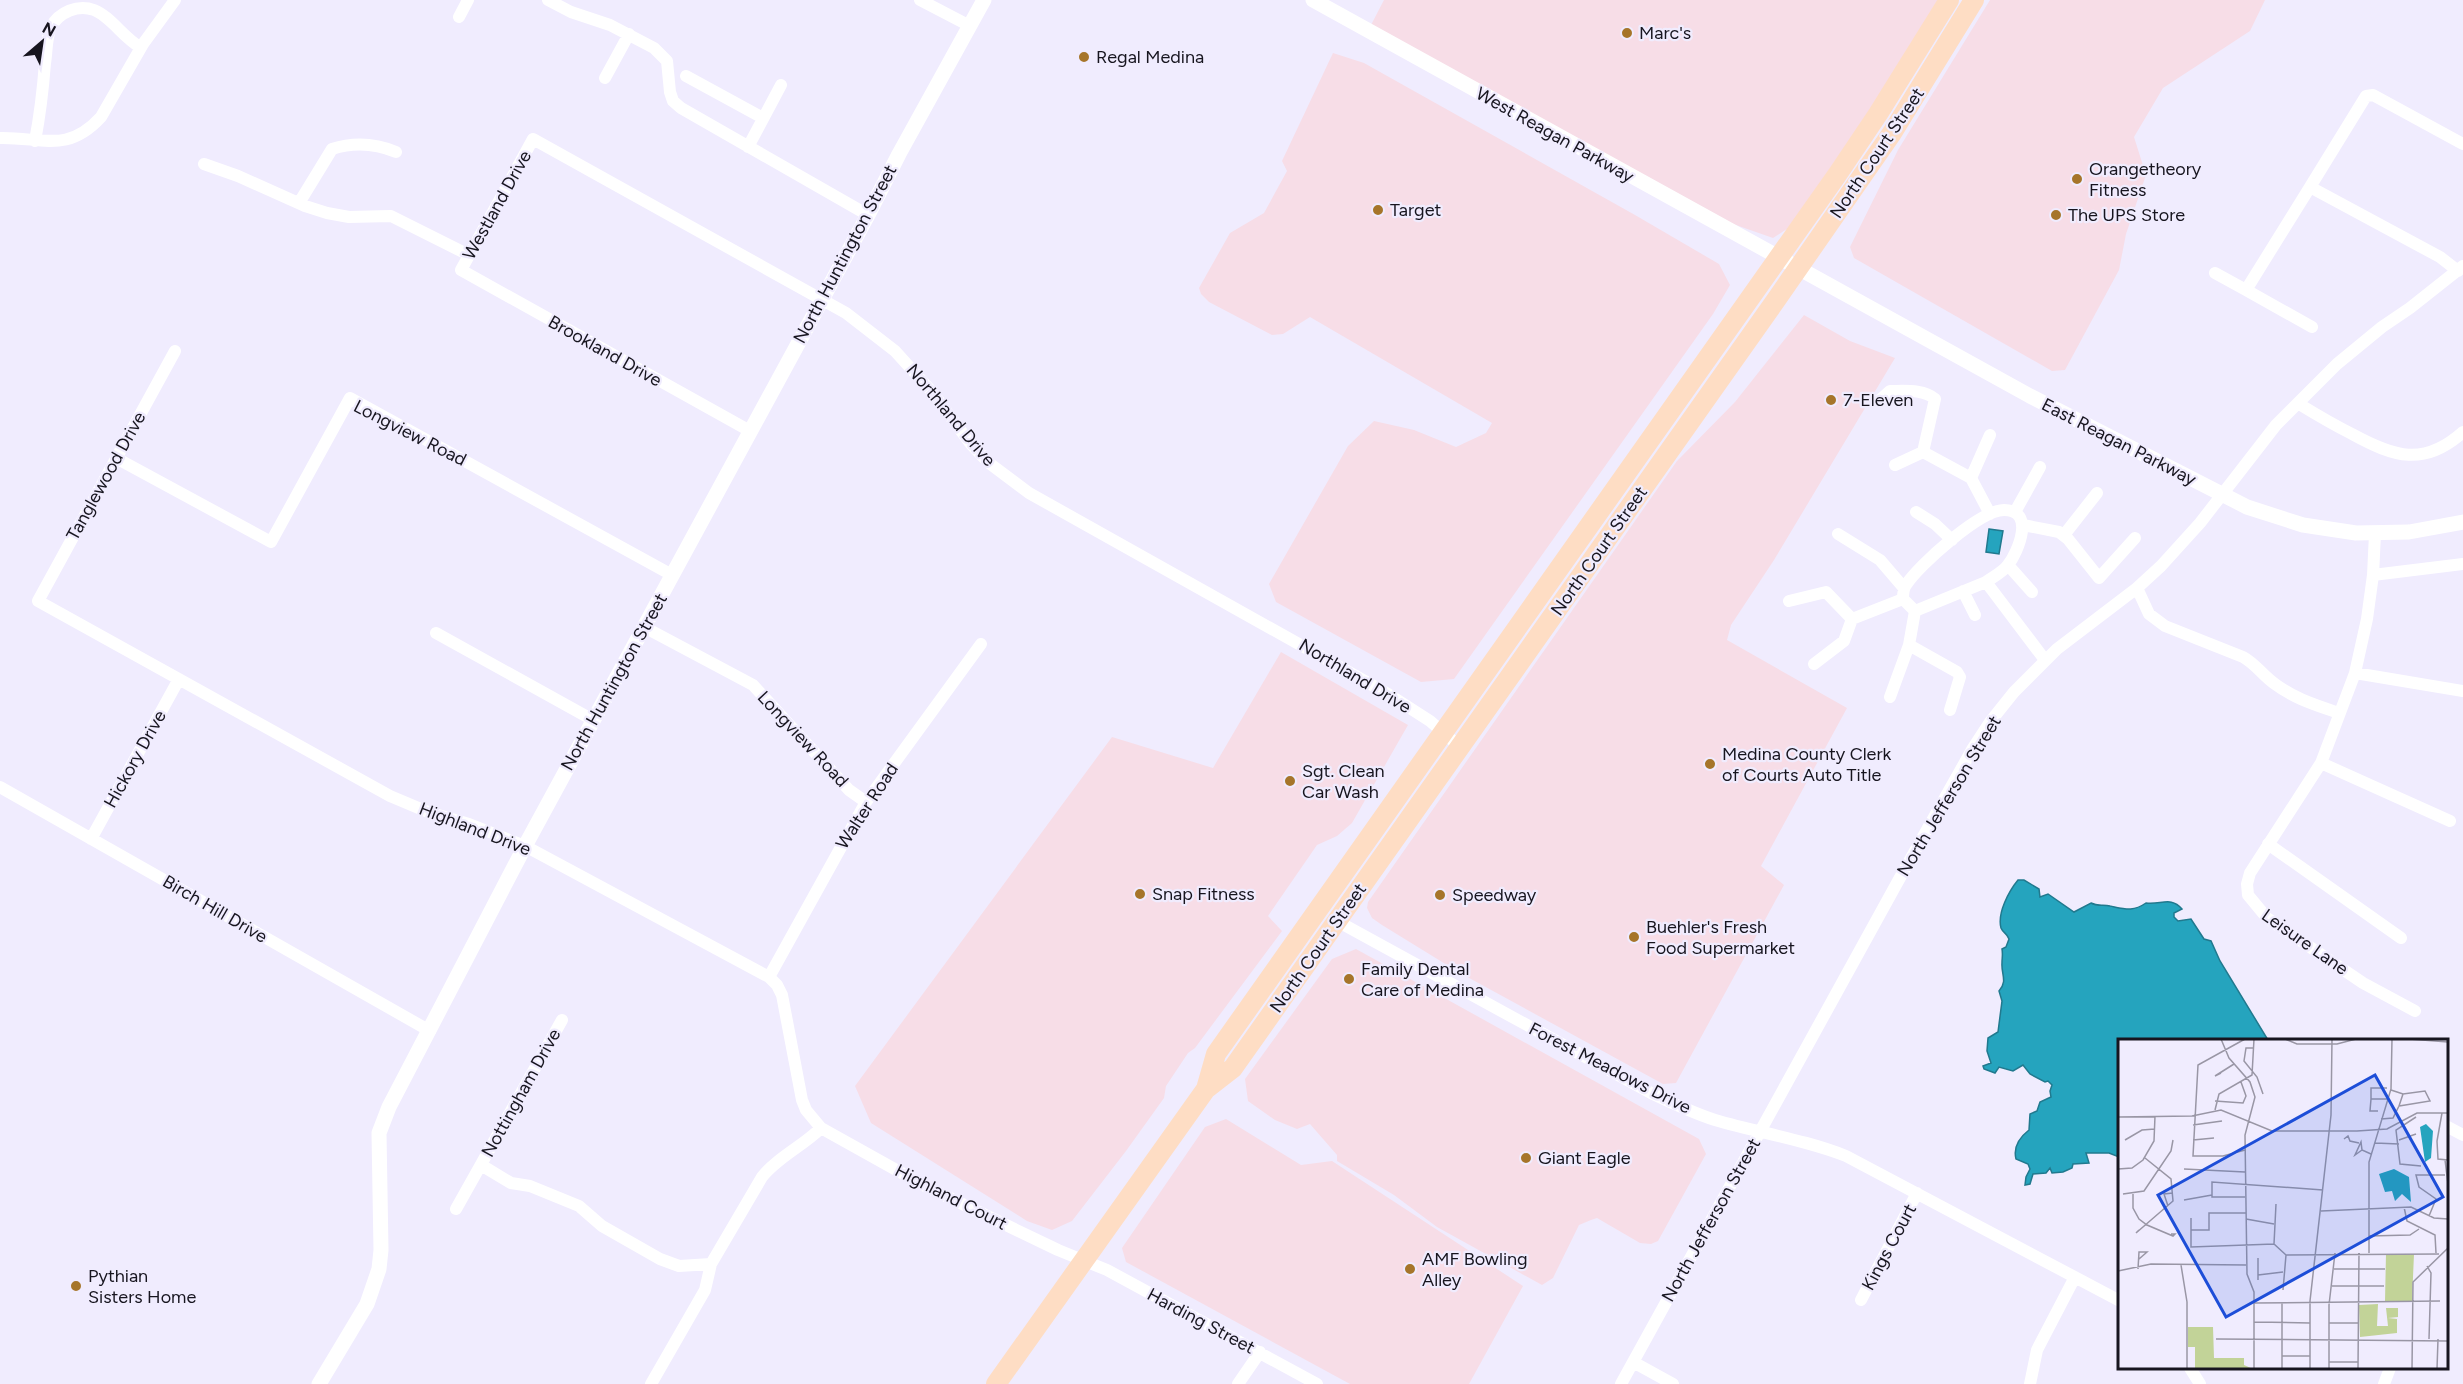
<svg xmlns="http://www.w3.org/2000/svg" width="2463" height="1384" font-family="Figtree,sans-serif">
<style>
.commercial{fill:#f7dde7}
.water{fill:#25a4be;stroke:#21798e;stroke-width:1.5}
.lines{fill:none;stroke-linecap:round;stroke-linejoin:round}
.minor{stroke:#fff;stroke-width:12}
.tertiary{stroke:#fff;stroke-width:15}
.primary{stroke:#feddc4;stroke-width:20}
.poi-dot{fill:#a6752a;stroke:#f0ecfe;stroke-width:2}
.labels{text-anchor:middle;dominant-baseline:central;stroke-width:4.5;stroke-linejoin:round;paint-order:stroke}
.poi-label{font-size:18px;fill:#17151f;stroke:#f0ecfe;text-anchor:start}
.street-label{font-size:18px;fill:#17151f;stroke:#f0ecfe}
.inset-road{fill:none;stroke:#9996a5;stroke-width:1.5}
.view{fill:#1d4ed8;fill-opacity:0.15;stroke:#1d4ed8;stroke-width:3}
.inset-edge{fill:none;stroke:#17151f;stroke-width:3}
</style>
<rect width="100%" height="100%" fill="#f0ecfe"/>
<path class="commercial" d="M1384,0H1938L1898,69L1790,227L1773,238L1733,224L1371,25Z
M1990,0H2265L2250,31L2163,88L2134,137L2146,175L2126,234L2119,270L2065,370L2052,371L1854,258L1850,247L1898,150Z
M1333,53L1364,63L1635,215L1719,264L1730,285L1713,314L1454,679L1421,682L1276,602L1269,584L1348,446L1374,421L1414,430L1456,447L1486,433L1492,423L1310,317L1283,334L1272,335L1209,302L1201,294L1199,288L1230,233L1264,213L1287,171L1282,161Z
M1804,315L1850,341L1895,358L1774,560L1731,625L1727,640L1847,708L1761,866L1784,885L1676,1083L1663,1084L1460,973L1382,925L1372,918L1367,908L1368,902L1677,461L1735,402Z
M1281,652L1408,725L1352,823L1337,836L1317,845L1268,916L1282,931L1195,1048L1188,1053L1166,1086L1164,1098L1126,1151L1072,1221L1052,1230L1027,1221L871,1123L855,1086L1112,737L1213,768Z
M1356,949L1699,1139L1706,1154L1658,1241L1651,1244L1640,1243L1597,1218L1591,1220L1579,1225L1553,1278L1542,1285L1437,1227L1394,1195L1337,1161V1155L1310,1124L1297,1129L1275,1120L1248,1101L1245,1079L1332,959Z
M1226,1119L1301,1165L1332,1161L1523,1286L1469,1384H1350L1126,1262L1122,1248L1205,1127Z"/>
<path class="water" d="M1989,529L2003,531L1999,554L1986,552Z
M2018,880H2024L2039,889L2040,897L2048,894L2074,912L2091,903C2098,907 2103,904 2110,906C2125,909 2133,912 2146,903C2161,905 2171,896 2182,909L2174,913V917L2178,921L2191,919L2204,939L2211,941L2220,961L2268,1040H2120L2119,1157L2109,1153H2086L2089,1163L2073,1164L2072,1168L2063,1172L2052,1173L2050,1168L2046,1173L2033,1174L2030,1184L2025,1185L2026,1177L2030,1169L2028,1164L2016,1159C2013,1147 2020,1137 2029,1130L2030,1114L2037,1111L2040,1102L2051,1097L2050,1091L2052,1085L2048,1081L2045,1082L2030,1074L2023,1065L2013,1071L1999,1067L1995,1073L1984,1069L1983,1066L1991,1063L1987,1051L1988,1038L1998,1032L2002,1001L1999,991C2008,981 2001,974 2002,963C2002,958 2003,954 2002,949L2006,947L2009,939C2007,933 2003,933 2001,928C1997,913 2009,891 2018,880Z"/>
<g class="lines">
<path class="minor" d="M548,0L571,12L610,25L654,48L667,61L670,92L673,101L681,108L868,215
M920,0L970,26
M459,17L468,0
M686,76L763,118
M605,78L629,34
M0,138C42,137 67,154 101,117L143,44L175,0
M35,141C40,115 43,89 45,63C47,52 46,38 51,27C59,12 78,4 94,10C110,16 124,38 140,47
M748,147L781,85
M204,164L238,176L305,206L327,213L349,217L391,216L469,255
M2310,187L2246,290L2312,327
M299,203L332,149C354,142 374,143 396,152
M2458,271L2440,257L2310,187L2366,96L2373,95L2463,144
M2215,273L2246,290
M175,351L38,601L390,796L428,812L469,824L525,846L769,977L777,985L782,995L802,1100L806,1110L821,1128L925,1186L1058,1250L1107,1270L1317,1384
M1880,400L1890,391C1905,391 1924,389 1935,399L1923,452L1971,478L1990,514
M2299,404C2317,415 2334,425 2352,434C2394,457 2424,467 2463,432
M750,431L461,270L533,139L846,313L895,351L933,393L970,443L989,463L1029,493L1388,694L1430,721L1460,747
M116,458L271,542L350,398L672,575
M1895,465L1923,452
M1971,478L1990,435
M1916,512L1935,524L1952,540
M2015,512L2040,467
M2023,525L2059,532L2068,539L2099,578L2135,538
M1838,534L1880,560L1904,588
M2064,535L2097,493
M2008,565L2032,592
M2373,575L2375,534
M1986,582L1915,611L1903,599C1903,594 1903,589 1906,585C1919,565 1980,510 2004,510C2036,510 2018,552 2008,565C2003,572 1993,577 1986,582L2045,660
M2137,588L2149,614L2165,626L2243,657C2256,664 2263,676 2275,684C2295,699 2316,705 2339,713
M1963,591L1975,615
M1789,601L1826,592L1852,619L1903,599
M644,627L753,685L849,790L866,802
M436,633L593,720
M1909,645L1957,672L1960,677L1950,710
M1814,664L1844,641L1852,619
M2355,673L2463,691
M1890,697L1909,645L1915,611
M2321,763L2450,821
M0,787L430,1031
M91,839L179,679
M2268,844L2401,938
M1337,921L1651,1093C1672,1103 1693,1113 1715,1120C1759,1133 1803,1139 1846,1156L2120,1301
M769,977L866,802L981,644
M2415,1011L2363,983L2267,918L2248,895L2247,884L2250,873L2321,763L2355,673L2367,619L2373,575L2463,564
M2446,1126L2463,1135
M481,1165L511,1183L530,1186L579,1206L602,1226L660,1259L679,1266L711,1264
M456,1209L562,1020
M1861,1300L1917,1193
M1633,1362L1673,1384
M2190,1368L2200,1384
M651,1384L705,1290L711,1264L762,1177C778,1157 803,1146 821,1128
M1238,1384L1260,1352
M1621,1384L1897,883L1973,748L1990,722L2014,692L2057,649L2137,588L2161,566L2200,523L2276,425L2337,364L2382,327L2410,308L2463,266
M2030,1384L2037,1350L2075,1277
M2384,1384L2390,1368"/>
<path class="tertiary" d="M1313,0L2030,396L2247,507L2303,525L2356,533L2409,532L2463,522
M319,1384L367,1304L379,1269L381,1250L379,1133L389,1107L525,846L868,215L899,154L984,0"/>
<path class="primary" d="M1206,1089L1216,1054L1837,175L1878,114L1949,0
M996,1384L1206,1089L1233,1068L1776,300L1892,133L1974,0"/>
</g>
<g class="poi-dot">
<circle cx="1627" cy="33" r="6"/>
<circle cx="1084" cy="57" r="6"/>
<circle cx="2077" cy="179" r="6"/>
<circle cx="1378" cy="210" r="6"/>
<circle cx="2056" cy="215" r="6"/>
<circle cx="1831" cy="400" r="6"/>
<circle cx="1710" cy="764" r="6"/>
<circle cx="1290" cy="781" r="6"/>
<circle cx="1140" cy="894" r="6"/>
<circle cx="1440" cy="895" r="6"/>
<circle cx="1634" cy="937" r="6"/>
<circle cx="1349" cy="979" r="6"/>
<circle cx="1526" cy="1158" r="6"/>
<circle cx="1410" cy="1269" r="6"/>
<circle cx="76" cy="1286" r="6"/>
</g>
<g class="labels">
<g class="poi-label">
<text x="1639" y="33">Marc's</text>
<text x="1096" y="57">Regal Medina</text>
<text x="2089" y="169">Orangetheory<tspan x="2089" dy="21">Fitness</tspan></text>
<text x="1390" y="210">Target</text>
<text x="2068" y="215">The UPS Store</text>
<text x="1843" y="400">7-Eleven</text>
<text x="1722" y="754">Medina County Clerk<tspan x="1722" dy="21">of Courts Auto Title</tspan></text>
<text x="1302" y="771">Sgt. Clean<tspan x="1302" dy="21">Car Wash</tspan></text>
<text x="1152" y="894">Snap Fitness</text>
<text x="1452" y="895">Speedway</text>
<text x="1646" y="927">Buehler's Fresh<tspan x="1646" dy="21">Food Supermarket</tspan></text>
<text x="1361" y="969">Family Dental<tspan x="1361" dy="21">Care of Medina</tspan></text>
<text x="1538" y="1158">Giant Eagle</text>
<text x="1422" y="1259">AMF Bowling<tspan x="1422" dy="21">Alley</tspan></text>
<text x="88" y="1276">Pythian<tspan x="88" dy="21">Sisters Home</tspan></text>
</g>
<g class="street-label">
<text transform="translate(1555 135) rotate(29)">West Reagan Parkway</text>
<text transform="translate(1877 153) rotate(-56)">North Court Street</text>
<text transform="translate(497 205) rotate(-61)">Westland Drive</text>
<text transform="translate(845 254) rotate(-62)">North Huntington Street</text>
<text transform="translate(605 351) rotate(29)">Brookland Drive</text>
<text transform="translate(951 415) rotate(50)">Northland Drive</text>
<text transform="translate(410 433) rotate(27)">Longview Road</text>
<text transform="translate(2119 442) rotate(27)">East Reagan Parkway</text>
<text transform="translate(106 476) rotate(-61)">Tanglewood Drive</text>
<text transform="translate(1599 551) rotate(-55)">North Court Street</text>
<text transform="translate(1355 676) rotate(31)">Northland Drive</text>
<text transform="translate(614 682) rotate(-61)">North Huntington Street</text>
<text transform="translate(803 739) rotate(47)">Longview Road</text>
<text transform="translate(135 759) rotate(-61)">Hickory Drive</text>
<text transform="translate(1949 796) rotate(-59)">North Jefferson Street</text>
<text transform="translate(867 806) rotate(-57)">Walter Road</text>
<text transform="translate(475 829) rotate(21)">Highland Drive</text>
<text transform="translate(215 909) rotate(30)">Birch Hill Drive</text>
<text transform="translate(2305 942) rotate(35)">Leisure Lane</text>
<text transform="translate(1318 948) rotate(-55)">North Court Street</text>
<text transform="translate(1610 1068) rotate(27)">Forest Meadows Drive</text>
<text transform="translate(521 1093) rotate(-61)">Nottingham Drive</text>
<text transform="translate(951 1197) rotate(27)">Highland Court</text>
<text transform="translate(1711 1220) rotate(-61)">North Jefferson Street</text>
<text transform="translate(1889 1247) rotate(-62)">Kings Court</text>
<text transform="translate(1201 1321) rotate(28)">Harding Street</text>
</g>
</g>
<g transform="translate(2118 1039)">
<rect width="330" height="330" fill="#f0ecfe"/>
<path d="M260,265L259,287H270L268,269H280V278L270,279L279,280V294L242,298L241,266Z" fill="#c2d398"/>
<path d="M268,215H296L294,262H267ZM70,288H95L96,319H126V326L135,330H77V308H70Z" fill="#c2d398"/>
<path d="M308,85L315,92L313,119L307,123L302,88ZM276,130L291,138L293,163L284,155L277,162L274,152L267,153L261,135Z" fill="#25a4be"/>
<path class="inset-road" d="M103,0L111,19L132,43L137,58L127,96L129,235L136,253V330M167,0L179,5H219L238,0M291,0L330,3M135,9H128L126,22L139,38L145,55M103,34L97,37L116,25M269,49H253V60H270M273,51L285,55L307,52L312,62L281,67L285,55M253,60L252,72H260M97,62L125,64L128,57L123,43M97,71L101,55L134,36L136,0M324,74L319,102L320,120L330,121M0,78L74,77L103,71L154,92H239L269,90L299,74H330M298,78L278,91L282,125L303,127M263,80L275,79L281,67M75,86L104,82M226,100L230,97L232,102L241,104M7,101L24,91L37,90M75,101L96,99M281,101L298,95M257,104L281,105M127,111L105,117H75L80,26L127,0M244,111L237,116L243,103L244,111L253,115M327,121L330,145M0,130L14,129L25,121L36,102L37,77M66,130L127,133M5,155L26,152L53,112L55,101M15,155V169L21,180L29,186L55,197L57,195H53M127,158H94V143L205,151M66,161L94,156M50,167L46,155L55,154M286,168L289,182L317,196L318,214M203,172L293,168L316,179L330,180M311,177L318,160L301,148L298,136H327M73,179V208L156,205L168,216M128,180L156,185M21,191L18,194L55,162L53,140L27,119M73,191H91V174H128M251,197L292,196L301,190M156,205L158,165M251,214V123L273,50L274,0M168,216L321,215M63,226L69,263V330M309,227L313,234L311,300M20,230L21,213H29L21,220M216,230H267M0,232L33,225L128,226M140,236L165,233M140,241V219M214,247H266M165,251L168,216M136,264L322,262M164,264V330M136,283L192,284M211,284H240M98,300L330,302M164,317H192M211,323H240M192,330V262L213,76L214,0M211,330V266L217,214M240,330L241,214M294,330L295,243L330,209M319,330L320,300"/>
<path class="view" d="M257,36L325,158L108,278L40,156Z"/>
<rect width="330" height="330" class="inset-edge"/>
</g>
<g transform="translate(42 42) rotate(29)" stroke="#f0ecfe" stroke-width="4.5" paint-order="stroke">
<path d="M0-4.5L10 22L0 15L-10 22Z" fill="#17151f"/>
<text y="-9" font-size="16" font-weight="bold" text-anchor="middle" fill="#17151f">N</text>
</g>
</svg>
